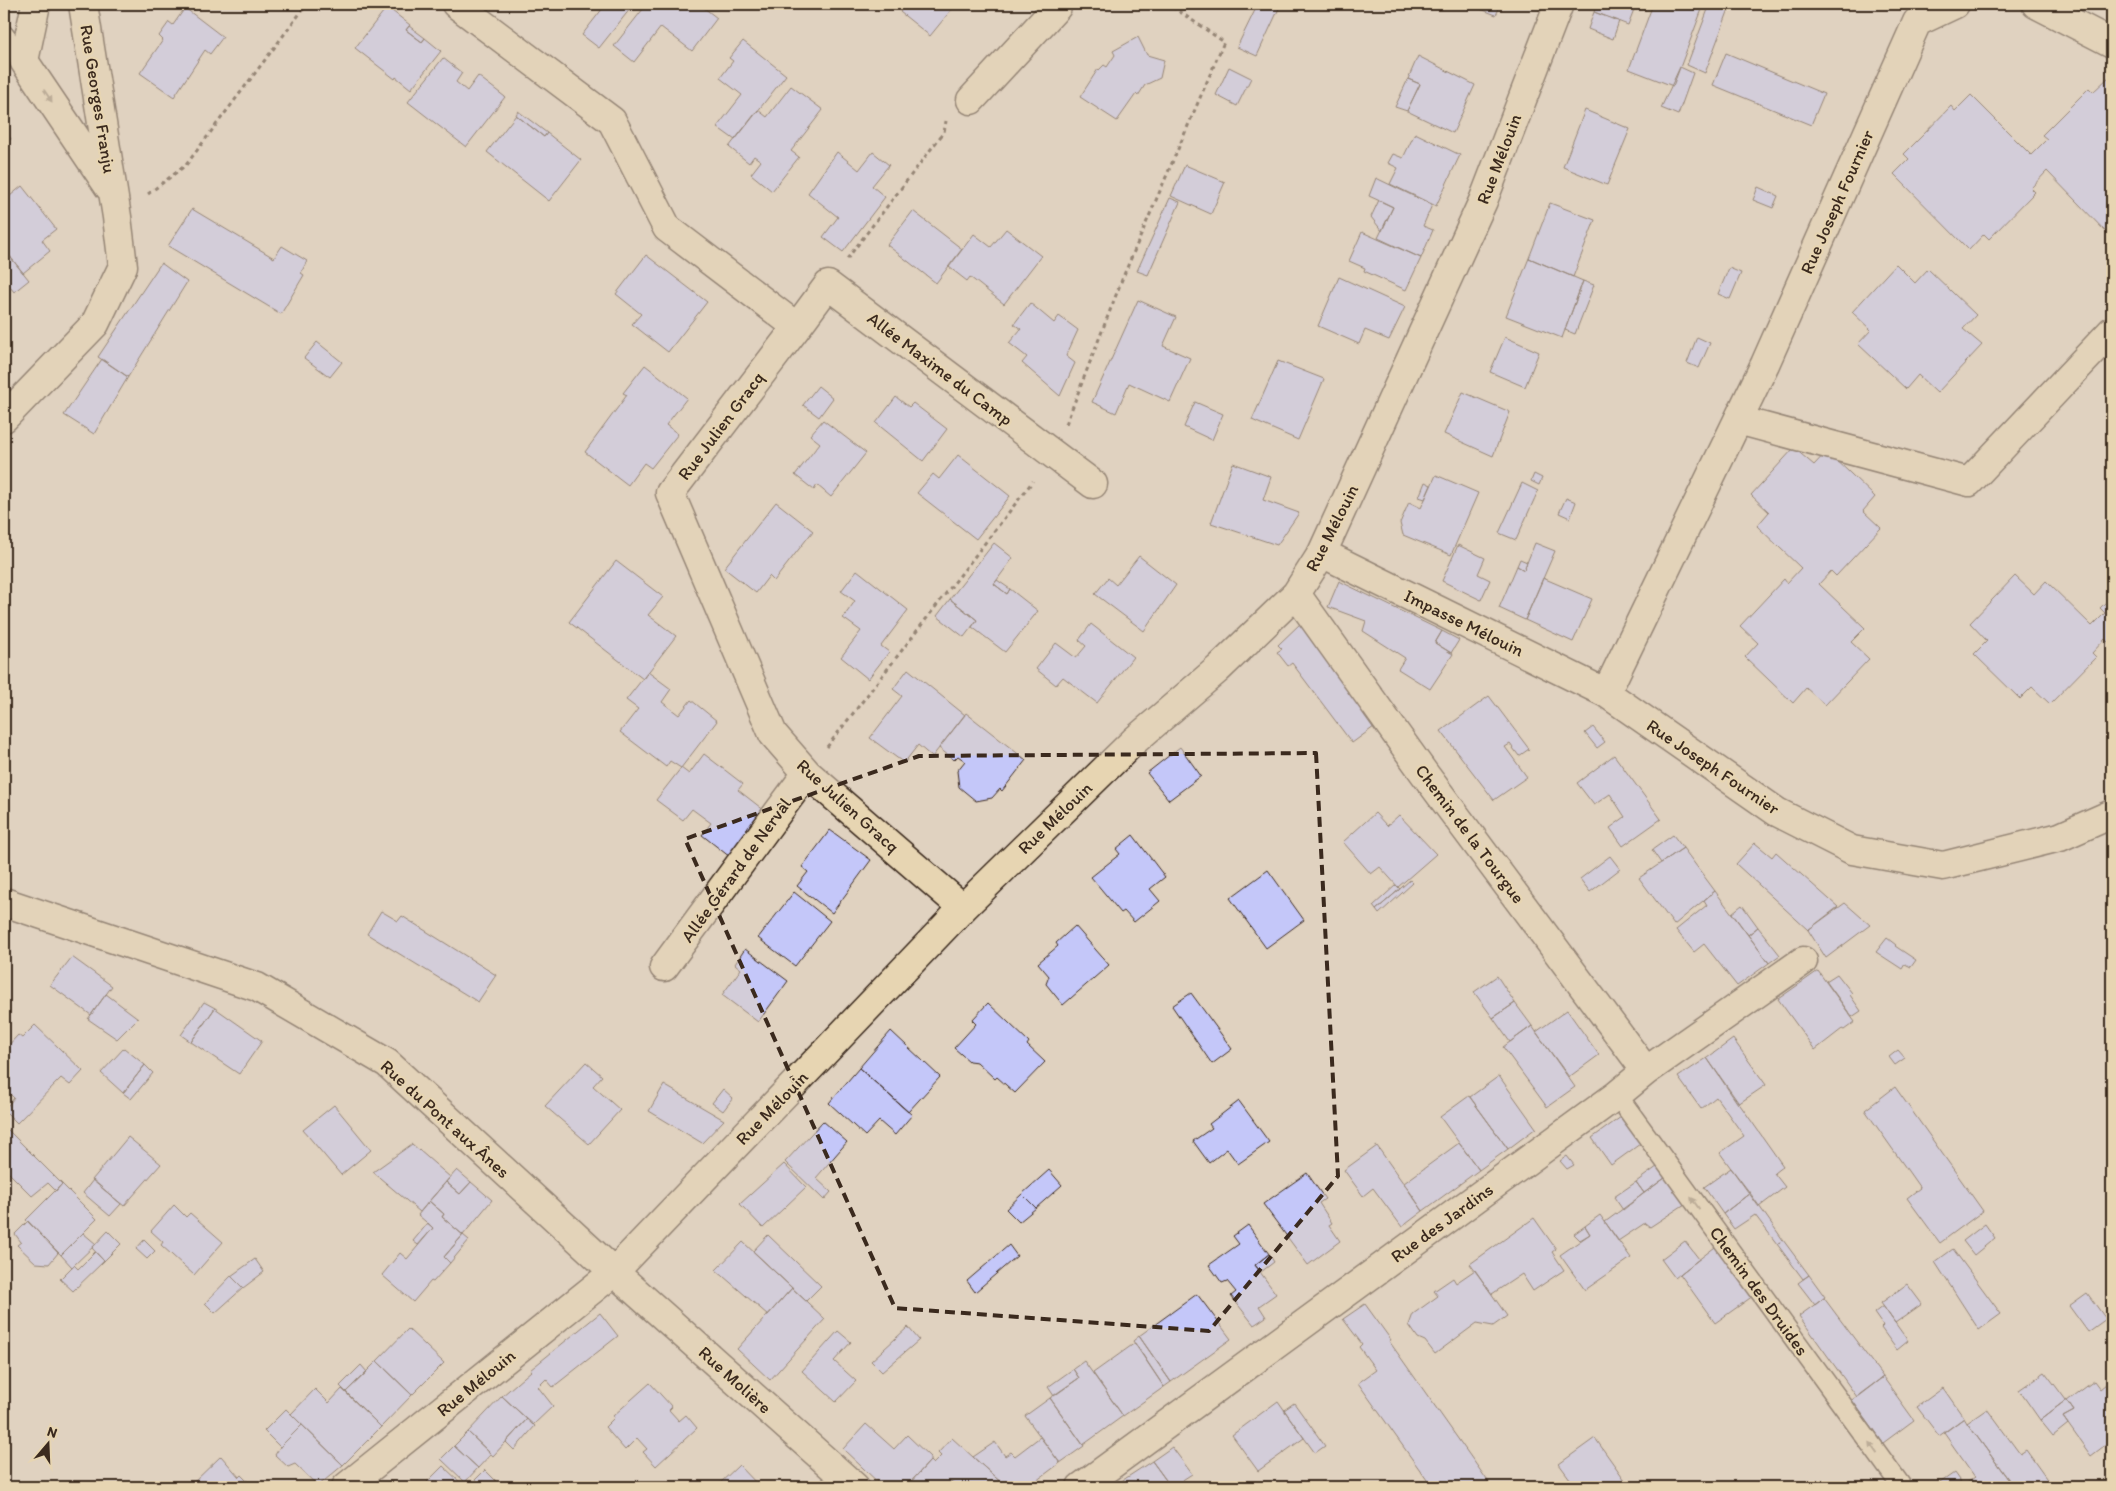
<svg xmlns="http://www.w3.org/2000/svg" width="2116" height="1491" font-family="Itim,sans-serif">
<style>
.building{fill:#c4c7f9;stroke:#3b2a1e}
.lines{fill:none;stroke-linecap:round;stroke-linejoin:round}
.lane-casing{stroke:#3b2a1e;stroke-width:22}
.street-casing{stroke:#3b2a1e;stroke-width:31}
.path{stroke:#3b2a1e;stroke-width:3;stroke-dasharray:4 4;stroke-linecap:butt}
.lane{stroke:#e7d5b2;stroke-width:19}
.street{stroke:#e7d5b2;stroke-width:28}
.oneway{fill:#918068}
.marked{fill:none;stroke:#3b2a1e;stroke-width:4;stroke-dasharray:10 6;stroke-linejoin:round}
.labels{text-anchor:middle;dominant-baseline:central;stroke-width:4.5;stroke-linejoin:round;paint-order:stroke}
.street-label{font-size:18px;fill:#3b2a1e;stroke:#e7d5b2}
</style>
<rect width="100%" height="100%" fill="#e0d2c0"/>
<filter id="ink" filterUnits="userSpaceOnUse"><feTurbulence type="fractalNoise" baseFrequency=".02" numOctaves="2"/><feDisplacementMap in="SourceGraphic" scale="10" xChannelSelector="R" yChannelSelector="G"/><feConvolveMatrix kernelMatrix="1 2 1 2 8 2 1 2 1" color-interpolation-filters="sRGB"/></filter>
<g filter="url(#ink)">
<path class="building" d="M597,4H634L599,48L582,35L603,8Z
M647,4H699L717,18L692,51L661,27L634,62L614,46Z
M906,4H956L930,36L900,12Z
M1258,4H1281L1257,56L1237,47Z
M1473,4H1501L1496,15L1473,6Z
M1597,4H1636L1628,25L1594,12Z
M1653,4H1704L1673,86L1629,69Z
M1710,4H1716L1729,9L1705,73L1687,65Z
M387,7L410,25L406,30L422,42L425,38L441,51L411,89L396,77L395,79L355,48Z
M185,8L223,37L210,54L205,50L174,97L140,73L163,40L159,36L169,22L173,25Z
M1594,12L1619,21L1613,39L1588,29Z
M409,26L425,38L422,42L406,30Z
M1138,37L1147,55L1164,60L1160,78L1145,85L1138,96L1136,94L1117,121L1080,97L1098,69L1099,70L1104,65L1107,67L1115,55L1113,51Z
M743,41L786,75L735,140L717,127L742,95L720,78L733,61L729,58Z
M1726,53L1824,94L1811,125L1713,85Z
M1418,56L1475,85L1453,133L1407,111L1420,84L1408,79Z
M443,58L462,73L456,82L467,91L478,76L505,97L466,147L408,102Z
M1229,67L1251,78L1237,106L1216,95Z
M1680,67L1693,73L1678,115L1661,108Z
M2109,77L2112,80V227L2107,233L2047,171L2031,188L2035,192L1989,239L1984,234L1969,250L1894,174L1909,159L1904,154L1923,135L1951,106L1955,111L1971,95L2031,155L2047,139L2042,135L2089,88L2093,92Z
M1408,79L1420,84L1407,111L1395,107Z
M791,86L823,110L791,151L799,157L772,191L751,174L761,161L754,156L749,163L729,147L758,110L767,117Z
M1585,110L1630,129L1607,185L1563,167Z
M518,111L547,133L544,137L516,115Z
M516,115L544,137L547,133L581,160L549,201L487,152Z
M4,129L11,139L4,146Z
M1415,133L1460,155L1436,206L1390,184L1398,168L1388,163L1393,154L1403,158Z
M837,152L859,170L873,152L889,165L872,186L885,197L843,252L823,237L838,217L808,193Z
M1185,165L1225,182L1211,214L1171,196Z
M1376,178L1432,205L1423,226L1433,230L1421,258L1378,238L1393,207L1369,196Z
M22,186L56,229L42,240L50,251L23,273L4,249V201Z
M1758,187L1778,196L1773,208L1753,200Z
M1170,198L1180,202L1148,275L1137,271Z
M1379,200L1393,207L1382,231L1371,217Z
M1550,203L1595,220L1573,277L1529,258Z
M192,209L274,258L282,246L307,261L301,273L304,275L281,314L168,246Z
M913,211L962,249L936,283L887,245Z
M1006,229L1041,256L1004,304L970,277L967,281L949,267L974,234L991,247Z
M1362,232L1421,258L1406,290L1364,271L1365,268L1349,261Z
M4,249L29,280L14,292L4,279Z
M646,255L707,302L668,352L632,324L641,314L616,294Z
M1529,258L1583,281L1562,338L1506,316Z
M161,263L187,282L128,377L98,357Z
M1896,264L1915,283L1928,269L1976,315L1963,329L1982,345L1937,393L1918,375L1906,389L1858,344L1871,330L1852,312Z
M1729,268L1741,273L1730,299L1718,294Z
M1339,277L1405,307L1389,340L1365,330L1359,344L1318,326Z
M1583,281L1594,285L1575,334L1565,330Z
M1138,300L1176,317L1163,346L1190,358L1170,402L1129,383L1116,413L1092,402Z
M1030,303L1054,323L1059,316L1078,330L1066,356L1075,363L1060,396L1022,363L1027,357L1009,343L1021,329L1014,324Z
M1505,337L1539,352L1525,387L1490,372Z
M1697,337L1710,343L1699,368L1687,363Z
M317,342L342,362L330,377L304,358Z
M102,359L128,377L94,434L64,415Z
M1278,361L1324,379L1298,440L1252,420Z
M645,365L687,398L666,425L678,434L651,468L644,463L628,485L585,452L627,395L623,393Z
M818,386L833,398L819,417L803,405Z
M1463,392L1510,412L1493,456L1444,434Z
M896,397L909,407L913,403L947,429L923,461L876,423Z
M1195,402L1223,414L1212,440L1184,427Z
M823,420L866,453L831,497L817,485L814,490L795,475L820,443L810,435Z
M1794,448L1814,465L1827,451L1875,497L1863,511L1881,528L1836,576L1831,571L1819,584L1865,628L1851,642L1869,659L1825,705L1806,688L1793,703L1745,657L1758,643L1740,626L1784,579L1787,583L1801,568L1757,526L1769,512L1751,495Z
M958,455L1010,496L976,539L917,493L933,474L939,479Z
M1233,463L1271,477L1263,500L1299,513L1277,545L1211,523Z
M1534,474L1542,478L1539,485L1531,481Z
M1436,475L1478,493L1451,555L1403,535L1400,523L1409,502L1421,508Z
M1425,482L1431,485L1425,499L1419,497Z
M1522,483L1538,491L1516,540L1499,533Z
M1566,498L1576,502L1570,518L1559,513Z
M776,502L813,531L774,581L769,576L756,593L724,568Z
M994,543L1013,558L994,584L1007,594L1010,589L1038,611L1005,652L972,627L977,620L950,599Z
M1535,543L1555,551L1525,620L1499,608L1517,566L1524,570Z
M1458,545L1485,558L1478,574L1490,580L1481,600L1442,581Z
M1139,556L1176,585L1144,631L1095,594L1108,578L1116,585Z
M1520,559L1527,562L1524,570L1517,566Z
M616,561L663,597L648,615L676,636L643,679L569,622Z
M857,570L908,610L881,646L889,652L868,679L841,657L861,631L843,618L855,601L841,591Z
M2015,576L2034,594L2046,581L2092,626L2105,613L2100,608L2112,596V646L2105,639L2092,653L2096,657L2050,704L2032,687L2020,699L1974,654L1987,641L1970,623Z
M1543,578L1592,599L1573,642L1525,620Z
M997,580L1010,589L1007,594L994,584Z
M1339,581L1442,631L1435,643L1453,654L1430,689L1398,669L1405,658L1363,631L1366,621L1328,607Z
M950,599L977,620L964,637L937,616Z
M1302,622L1378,724L1352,743L1292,663L1288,666L1277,652L1282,649L1278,645Z
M1091,624L1133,657L1097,703L1063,677L1056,685L1036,669L1056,643L1076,658L1086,646L1079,640Z
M1442,631L1459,640L1451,653L1435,643Z
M908,669L965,715L932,757L918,745L904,763L870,738L902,696L893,689Z
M648,672L671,689L662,702L679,715L691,700L717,721L681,768L670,761L666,767L620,732L638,709L626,700Z
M1489,696L1529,749L1519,756L1510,744L1505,747L1527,777L1494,800L1441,731Z
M966,713L1026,760L1002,791L1000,789L992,798L976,801L959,787L957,771L965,761L958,756L954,760L939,748Z
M1593,727L1605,742L1597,748L1585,733Z
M1180,747L1201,776L1169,800L1147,773Z
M704,754L743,784L738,790L765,811L730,857L702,835L711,823L692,809L683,820L656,800L681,768L689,774Z
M1614,755L1661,819L1623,846L1610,828L1625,817L1610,794L1594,805L1577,783Z
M1375,813L1387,826L1399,815L1436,854L1398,887L1380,867L1371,874L1343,842Z
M830,830L871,860L832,913L797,886L808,872L802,867Z
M1133,835L1165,877L1150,889L1160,901L1134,922L1124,911L1121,913L1091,877L1120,854L1116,849Z
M1673,835L1683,848L1661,863L1652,850Z
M1755,843L1772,857L1776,852L1838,907L1808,930L1736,864Z
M1683,848L1715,891L1674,925L1639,878Z
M1610,856L1620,869L1590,892L1580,879Z
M1268,870L1304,920L1266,948L1230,898Z
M1410,880L1413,883L1379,914L1376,910Z
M1396,885L1400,889L1376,910L1373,906Z
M1715,891L1769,963L1737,986L1704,944L1694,952L1676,930L1707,905L1704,900Z
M794,892L830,921L795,966L758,938Z
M1845,903L1870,925L1826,958L1808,930Z
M1742,905L1758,927L1748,935L1732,913Z
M381,911L398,921L402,916L496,975L478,1002L367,934Z
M1075,926L1109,965L1063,1005L1046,984L1049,976L1038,963L1058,946L1056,943Z
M1758,927L1780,955L1769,963L1748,935Z
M1887,938L1896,945L1895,946L1916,960L1911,967L1905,964L1902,969L1876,952Z
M745,949L788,981L758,1022L722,995L741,969L735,964Z
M72,957L112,986L91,1015L50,985Z
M1818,971L1855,1022L1844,1030L1842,1029L1815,1050L1778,999Z
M1837,974L1852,993L1850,995L1861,1011L1852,1017L1826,981Z
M1497,976L1515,1003L1493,1018L1474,992Z
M1191,993L1232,1049L1212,1064L1172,1006Z
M106,994L138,1018L117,1039L88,1019Z
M204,1002L215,1008L191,1042L181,1035Z
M988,1003L1029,1042L1027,1045L1045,1062L1015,1093L997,1077L995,1079L977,1062L969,1061L954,1048L976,1024L972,1020Z
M1515,1003L1532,1026L1510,1042L1493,1018Z
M215,1008L262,1041L239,1074L191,1042Z
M1567,1010L1599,1055L1569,1077L1536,1032Z
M35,1025L83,1071L70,1085L61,1078L17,1123L4,1110L14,1098L4,1088V1050L18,1035L22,1038Z
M1532,1026L1575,1087L1547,1107L1503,1047Z
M891,1031L940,1077L908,1112L859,1068Z
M1733,1039L1766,1085L1738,1104L1707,1058Z
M124,1048L145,1065L123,1093L101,1073Z
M1898,1050L1905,1058L1895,1065L1889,1057Z
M1707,1058L1783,1166L1774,1173L1785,1187L1759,1207L1720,1153L1744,1136L1716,1097L1701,1109L1678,1077Z
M586,1062L602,1076L593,1086L620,1110L589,1144L545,1106Z
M145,1065L153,1073L131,1099L123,1093Z
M859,1068L912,1115L895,1135L879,1121L865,1136L829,1103Z
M1499,1076L1536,1128L1508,1149L1470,1097Z
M664,1085L724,1120L702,1143L649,1111Z
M1895,1087L1983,1211L1940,1243L1907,1198L1920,1188L1865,1110Z
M723,1089L733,1098L723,1111L712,1103Z
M1469,1096L1508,1149L1479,1170L1440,1117Z
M1239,1101L1269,1142L1238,1164L1227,1149L1209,1163L1193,1141L1212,1128L1209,1124Z
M334,1105L371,1150L341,1175L303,1130Z
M1625,1114L1644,1141L1611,1165L1592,1138Z
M823,1121L847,1142L816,1178L831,1192L824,1200L785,1162Z
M4,1126L62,1184L56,1191L48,1183L32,1196L4,1168Z
M128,1137L161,1164L124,1206L92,1180Z
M1459,1143L1479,1170L1423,1211L1404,1183Z
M412,1144L450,1177L420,1212L373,1172Z
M1377,1146L1423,1211L1402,1227L1373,1188L1363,1196L1344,1170Z
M1567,1156L1574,1165L1567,1169L1560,1161Z
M784,1164L806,1187L763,1228L740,1204Z
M1661,1164L1669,1175L1644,1193L1636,1182Z
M1731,1168L1750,1193L1723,1214L1704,1187Z
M457,1170L471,1182L460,1194L446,1182Z
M1049,1170L1062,1185L1036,1208L1022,1194Z
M1307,1173L1325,1199L1319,1203L1332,1223L1329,1225L1340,1241L1308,1265L1263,1204Z
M1669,1175L1688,1202L1650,1227L1645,1223L1618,1241L1605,1222Z
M93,1180L121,1204L110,1216L83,1193Z
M446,1182L460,1194L471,1182L492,1200L463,1235L442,1217L444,1214L429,1201Z
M1636,1182L1644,1193L1623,1210L1614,1197Z
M62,1184L97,1219L61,1255L26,1220Z
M1750,1193L1783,1240L1777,1244L1755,1215L1734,1229L1723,1214Z
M1022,1194L1036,1208L1019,1222L1006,1209Z
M429,1201L444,1214L442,1217L463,1235L444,1257L450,1263L433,1282L431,1281L413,1302L382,1275L400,1253L407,1259L433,1228L418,1215Z
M174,1205L186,1217L190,1213L223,1242L194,1275L161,1245L163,1242L151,1231Z
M1600,1215L1631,1258L1585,1290L1560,1255L1590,1234L1585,1226Z
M1534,1218L1556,1249L1552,1252L1564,1270L1533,1291L1522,1274L1492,1294L1470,1264Z
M28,1221L58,1253L49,1264L36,1263L17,1245L21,1242L15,1234Z
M428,1223L433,1228L418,1245L413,1241Z
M1985,1224L1995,1238L1974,1255L1963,1241Z
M1248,1225L1269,1254L1255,1265L1276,1294L1259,1306L1266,1317L1254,1325L1231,1296L1236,1292L1227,1281L1222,1283L1209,1265L1239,1244L1233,1236Z
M1585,1226L1590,1234L1580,1240L1574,1234Z
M108,1231L121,1244L104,1261L92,1248Z
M83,1233L96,1244L72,1267L61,1255Z
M463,1235L469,1240L450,1263L444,1257Z
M768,1235L821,1286L806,1301L753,1251Z
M144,1240L155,1251L147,1259L136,1249Z
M1783,1240L1809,1275L1803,1279L1777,1244Z
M1685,1241L1699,1259L1675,1278L1661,1259Z
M743,1242L792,1288L768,1315L716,1270Z
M1719,1244L1753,1296L1715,1323L1680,1274Z
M1009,1245L1017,1256L975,1292L967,1281Z
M1953,1249L2001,1314L1979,1330L1935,1262Z
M95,1252L104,1261L73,1291L60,1279L74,1265L78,1269Z
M1269,1254L1274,1262L1261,1272L1255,1265Z
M255,1259L264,1272L243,1288L231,1276Z
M1475,1270L1507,1316L1493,1326L1477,1323L1435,1354L1425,1341L1418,1338L1409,1325L1413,1314L1438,1296L1434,1291L1453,1278L1456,1283Z
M1809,1275L1825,1297L1815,1305L1798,1283Z
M231,1276L243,1288L215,1313L205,1303Z
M1907,1284L1922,1304L1895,1323L1881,1303Z
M792,1288L825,1319L770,1380L737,1349Z
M2087,1293L2106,1319L2088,1332L2069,1306Z
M1197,1294L1231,1339L1171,1382L1139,1336Z
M1824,1298L1883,1377L1857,1397L1799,1316Z
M1365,1304L1391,1340L1389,1341L1492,1487H1432L1358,1383L1376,1370L1359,1347L1362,1344L1343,1319Z
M1883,1306L1908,1341L1897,1350L1881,1328L1883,1326L1874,1313Z
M600,1313L618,1336L553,1387L546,1379L538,1387L553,1406L533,1425L502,1396L531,1371L530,1370Z
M908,1327L919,1340L882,1372L871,1361Z
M408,1329L444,1363L412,1395L377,1361Z
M838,1331L851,1342L834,1361L856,1381L836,1402L802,1371Z
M1139,1336L1171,1382L1164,1387L1133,1341Z
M1135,1343L1164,1387L1123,1416L1093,1373Z
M377,1361L412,1395L381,1427L346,1392Z
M1084,1361L1123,1416L1083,1445L1050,1398L1079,1378L1073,1369Z
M361,1365L367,1372L346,1392L340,1386Z
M1073,1369L1079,1378L1054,1396L1048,1387Z
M2045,1372L2066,1400L2040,1420L2019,1390Z
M1883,1377L1914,1420L1883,1443L1852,1400Z
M2112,1379V1440L2091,1456L2063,1417L2074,1411L2067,1401L2094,1381L2100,1389Z
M650,1383L672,1407L669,1410L679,1421L686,1415L697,1428L656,1466L643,1452L647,1449L637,1438L625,1450L605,1427L614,1418L613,1416Z
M1943,1388L1964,1418L1939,1436L1917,1407Z
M315,1389L329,1403L342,1389L381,1427L343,1465L291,1414Z
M502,1396L527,1419L493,1456L468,1432Z
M1050,1398L1084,1446L1060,1463L1025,1416Z
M2066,1400L2074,1411L2063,1417L2068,1424L2053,1436L2040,1420Z
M1278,1401L1304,1438L1258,1471L1232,1435Z
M1294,1403L1325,1446L1315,1453L1284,1410Z
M286,1409L302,1425L280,1447L264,1431Z
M1987,1409L2020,1454L2026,1450L2051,1485L2047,1487H2014L1967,1423Z
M1964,1418L1967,1423L2014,1487H1964L1963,1486L1975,1477L1944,1433Z
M527,1419L535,1426L514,1450L506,1442Z
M866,1424L894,1449L907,1435L930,1457V1461L906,1487H883L843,1449Z
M302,1425L343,1465L318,1486L295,1464L288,1467L275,1455L280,1447Z
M468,1432L491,1454L478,1468L454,1446Z
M1040,1437L1060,1463L1028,1487H1006L973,1457L995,1442L1005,1456L1011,1452L1015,1456Z
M952,1438L973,1457L1006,1487H957L951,1482L946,1487H906L930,1461L933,1464L941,1456L938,1453Z
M1595,1438L1627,1483L1622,1487H1576L1559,1464Z
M454,1446L478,1468L465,1482L441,1459Z
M1172,1447L1192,1474L1181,1481L1186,1487H1171L1152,1461Z
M221,1456L239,1477L241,1475L253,1487H193L191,1485Z
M1152,1461L1171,1487H1114L1123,1480Z
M739,1465L760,1487H716Z
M443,1466L462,1484L465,1482L470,1487H433L427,1482Z
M485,1470L496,1481L490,1487H470L469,1486Z
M1954,1473L1964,1487H1934Z"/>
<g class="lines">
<g class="lane-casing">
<path id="lane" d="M4,35L24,61
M1617,1095L1902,1487"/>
</g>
<g class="street-casing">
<path id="street" d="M36,4L24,61L109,187
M456,4L612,121L667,228L797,327L670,493L773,734L807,773L963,908
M2036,4L2112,43
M971,100L1057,7
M797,327L828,285L1093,484
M4,418L95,324L123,266L117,217L83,4
M1738,420L1969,482L2112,331
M1322,553L1606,693L1777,812L1852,850L1943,866L2060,837L2112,814
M1296,594L1424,773L1646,1071
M1606,693L1765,364L1917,22L1955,4
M4,902L257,987L387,1063L614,1272L855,1487
M664,967L807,773
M346,1487L614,1272L963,908L1134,741L1218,669L1296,594L1322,553L1483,201L1559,4
M1081,1487L1617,1095L1646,1071L1803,961"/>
</g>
<path class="path" d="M148,194L186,165L307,4
M847,259L944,132L946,121
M1066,424L1123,277L1224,42L1168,4
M827,747L1033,481"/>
<use href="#lane" class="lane"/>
<use href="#street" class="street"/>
</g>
<defs><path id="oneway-solid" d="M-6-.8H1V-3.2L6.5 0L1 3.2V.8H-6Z" transform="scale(1.25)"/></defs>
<g class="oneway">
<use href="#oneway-solid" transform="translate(48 96) rotate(56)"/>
<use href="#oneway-solid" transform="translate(1695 1203) rotate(-126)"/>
<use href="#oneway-solid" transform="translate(1873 1448) rotate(-126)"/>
</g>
</g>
<path d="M0 0H2116V1491H0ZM1316,753L1338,1176L1209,1331L895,1308L685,839L919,756Z" fill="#e0d2c0" fill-opacity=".55" fill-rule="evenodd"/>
<path class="marked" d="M1316,753L1338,1176L1209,1331L895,1308L685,839L919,756Z"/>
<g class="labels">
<g class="street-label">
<text transform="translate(98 99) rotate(81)">Rue Georges Franju</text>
<text transform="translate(1499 159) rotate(-69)">Rue Mélouin</text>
<text transform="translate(1837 202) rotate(-66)">Rue Joseph Fournier</text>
<text transform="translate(940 369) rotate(37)">Allée Maxime du Camp</text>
<text transform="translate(721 426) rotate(-53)">Rue Julien Gracq</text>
<text transform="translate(1332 528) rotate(-63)">Rue Mélouin</text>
<text transform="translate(1464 623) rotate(26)">Impasse Mélouin</text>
<text transform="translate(1713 767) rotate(34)">Rue Joseph Fournier</text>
<text transform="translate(848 806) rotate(42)">Rue Julien Gracq</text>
<text transform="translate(1055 818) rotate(-44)">Rue Mélouin</text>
<text transform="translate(1470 834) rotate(53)">Chemin de la Tourgue</text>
<text transform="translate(736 870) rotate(-54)">Allée Gérard de Nerval</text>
<text transform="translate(772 1108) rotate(-46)">Rue Mélouin</text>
<text transform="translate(445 1119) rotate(42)">Rue du Pont aux Ânes</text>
<text transform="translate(1442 1223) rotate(-36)">Rue des Jardins</text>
<text transform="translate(1759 1291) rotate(54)">Chemin des Druides</text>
<text transform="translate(735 1380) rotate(42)">Rue Molière</text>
<text transform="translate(476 1383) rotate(-39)">Rue Mélouin</text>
</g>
</g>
<rect width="2116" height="1491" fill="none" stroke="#e7d5b2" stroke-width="20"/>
<rect x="10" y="10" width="2096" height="1471" fill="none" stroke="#3b2a1e" stroke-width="2" filter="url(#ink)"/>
<g transform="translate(48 1444) rotate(19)" stroke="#e7d5b2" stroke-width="4" paint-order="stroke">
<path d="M0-4L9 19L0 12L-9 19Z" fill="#3b2a1e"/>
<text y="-8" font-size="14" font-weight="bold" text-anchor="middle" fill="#3b2a1e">N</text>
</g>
</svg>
